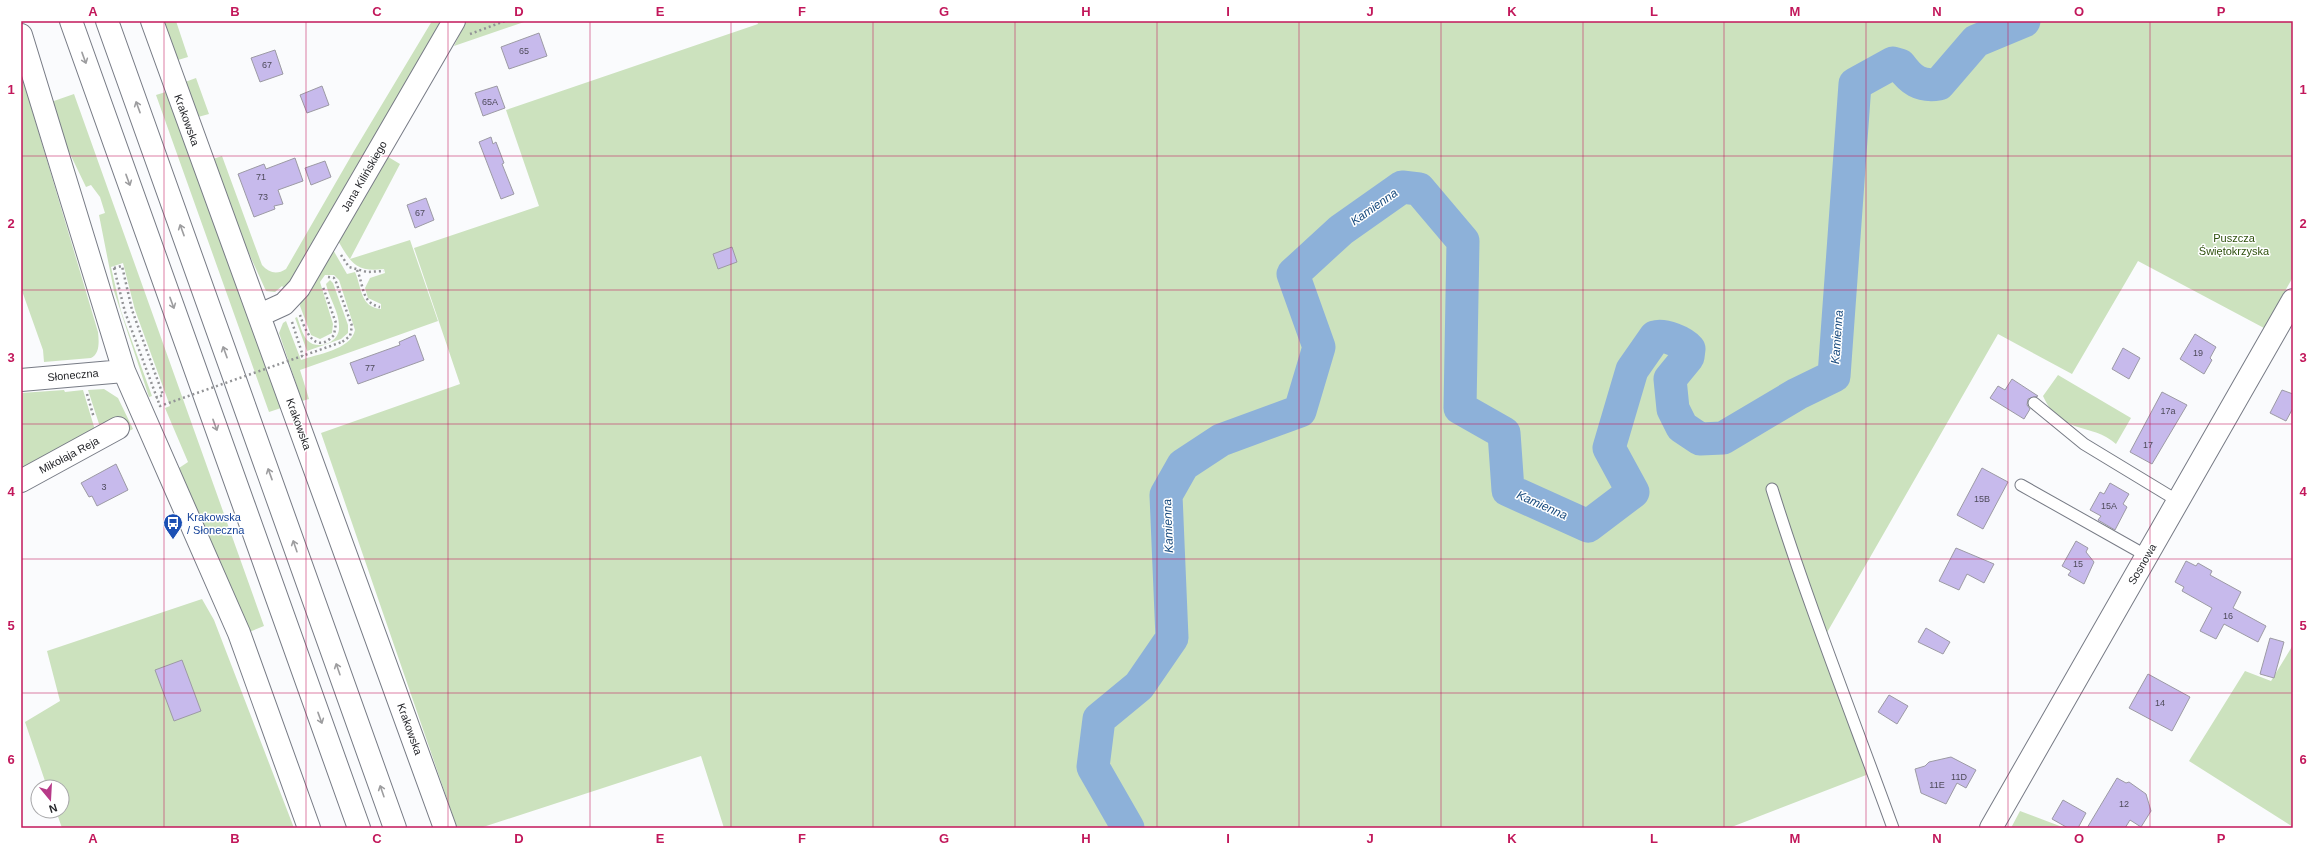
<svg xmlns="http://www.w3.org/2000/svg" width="2314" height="849" font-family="Arial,sans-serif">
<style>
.green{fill:#cce2be}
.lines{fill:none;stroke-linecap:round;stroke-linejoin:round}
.river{stroke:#8db1d9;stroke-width:33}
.building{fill:#c7baec;stroke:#9c9aa4}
.lane-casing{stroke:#777b85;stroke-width:13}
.street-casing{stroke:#777b85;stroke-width:24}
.secondary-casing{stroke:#777b85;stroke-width:24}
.highway-casing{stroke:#777b85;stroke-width:24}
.path{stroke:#929396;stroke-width:2.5;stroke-dasharray:2 3;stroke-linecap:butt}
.lane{stroke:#fff;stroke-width:11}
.street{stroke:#fff;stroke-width:22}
.secondary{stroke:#fff;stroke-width:22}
.highway{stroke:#fff;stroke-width:22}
.path-bridge{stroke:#929396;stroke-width:2.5;stroke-dasharray:2 3;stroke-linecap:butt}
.oneway{stroke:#9d9d9f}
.grid{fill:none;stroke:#c2185b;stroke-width:1;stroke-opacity:0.55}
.labels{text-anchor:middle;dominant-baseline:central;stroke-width:3;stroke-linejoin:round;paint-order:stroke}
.number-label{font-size:9px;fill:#4e4b5a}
.street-label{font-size:11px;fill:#25262a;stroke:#fff}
.park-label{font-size:11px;fill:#2e500d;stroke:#fff}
.transit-label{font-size:11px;fill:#164399;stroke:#fff;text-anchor:start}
.water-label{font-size:12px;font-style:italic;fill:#1a4c7f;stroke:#fff}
.neatline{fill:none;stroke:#c2185b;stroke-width:1.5}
.grid-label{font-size:13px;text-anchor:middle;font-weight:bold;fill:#c2185b}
</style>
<rect width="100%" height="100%" fill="#fafbfd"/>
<path class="green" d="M163,21H176L188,57L178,60Z
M432,21H444L286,290L282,286L275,292L266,291L241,236L213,159L222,156L262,265C269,273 277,275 286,269L354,151Z
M466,21H527L454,46Z
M757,21H2293V277L2264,328L2138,261L2072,374L1998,334L1825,636L1874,772L1729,828H724L701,756L480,828H457L321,433L460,384L414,248L539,206L506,110L758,24Z
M21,73L98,332C99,341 100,354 91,358L44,362L43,350L21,288Z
M196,78L209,114L198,117L185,82Z
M172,90L287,406L269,412L156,95Z
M74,94L264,626L247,633L176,470L188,462L165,408L170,406L135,310L123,263L111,267L121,311L152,396L149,397L114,291L99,215L105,213L100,197L91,185L86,187L59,131L51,102Z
M385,155L400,164L350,259L410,240L438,321L300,370L309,399L302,401L279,333L283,323L286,321L301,360C317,354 351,350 355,330L339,280L334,275H325L320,282L333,324L332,333L320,339L311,335L300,306L301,298L332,248L347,274L355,272C362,288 360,307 381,309V304L368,298L365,288L370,278L385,273L384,269C355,273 350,261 337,239Z
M330,280L333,283L348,325V333L341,339L307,351L295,318L297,317C300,324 302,334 307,340C317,351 339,343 339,328C340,313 329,298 326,284Z
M2058,375L2131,418L2116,444C2092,422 2061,436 2043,396Z
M104,389L118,398L133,429L121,435L100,427L88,390Z
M64,390L65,392L83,390L95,430L21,471V393Z
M202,599L214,620L294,828H62L56,811H62V787H47L25,722L60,701L47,651Z
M2293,645V827L2189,761L2245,671L2271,681Z
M2020,811L2065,828H2011Z"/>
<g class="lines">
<path class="river" d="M1128,828L1093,767L1099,719L1139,686L1172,638L1166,495L1183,465L1221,440L1300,411L1319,347L1293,274L1341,230L1402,187L1419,189L1463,241L1460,408L1504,433L1508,490L1588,526L1633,492L1609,448L1632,370L1655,337C1664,334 1683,342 1689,349L1688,357L1670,379L1673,409L1682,427L1700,439L1723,438L1797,394L1834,376L1855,84L1893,63L1900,65C1911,80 1920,87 1939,84L1976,41L2024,21"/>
</g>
<path class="building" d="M539,33L547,56L509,69L501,47Z
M275,50L283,74L260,82L251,58Z
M322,86L329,105L307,113L300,95Z
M497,86L505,108L483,116L475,93Z
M491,137L493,144L496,142L504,163L502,164L514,194L501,199L479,142Z
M295,158L303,181L278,190L283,204L274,206L275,209L254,217L238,174L264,164L266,169Z
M325,161L331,177L311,185L305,168Z
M426,198L434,220L415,228L407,205Z
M732,247L737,262L718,269L713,254Z
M2195,334L2216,347L2210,358L2212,360L2204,374L2180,359Z
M415,335L424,360L358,384L350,363L400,345L399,342Z
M2123,348L2140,358L2129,379L2112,369Z
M2012,379L2038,396L2028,399L2027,405L2030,409L2024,419L1990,398L1998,386L2005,390Z
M2282,390L2293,394V408L2286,421L2270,413Z
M2162,392L2187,405L2152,464L2130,452Z
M116,464L128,490L97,506L92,496L89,497L81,483Z
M1982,468L2008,482L1983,529L1957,515Z
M2110,483L2129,494L2123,504L2127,507L2115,530L2098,520L2101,516L2090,510L2100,492L2104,494Z
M2076,541L2088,548L2086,552L2094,562L2084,584L2068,575L2071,571L2062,566Z
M1956,548L1994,564L1984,583L1967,574L1959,590L1939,581Z
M2186,561L2196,566L2198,563L2212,571L2210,575L2241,592L2233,608L2266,626L2258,642L2224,624L2216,639L2200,631L2212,608L2182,591L2184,587L2175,582Z
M1926,628L1950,642L1943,654L1918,642Z
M2270,638L2284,642L2274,678L2260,674Z
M182,660L201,711L174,721L155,670Z
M2148,674L2190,697L2172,731L2129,708Z
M1889,695L1908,706L1897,724L1878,712Z
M1951,757L1976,770L1966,788L1957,783L1946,804L1921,793L1915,769L1925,766L1929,762Z
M2117,778L2126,783L2129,782L2146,794L2151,811L2141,827L2130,820L2125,828H2087Z
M2063,800L2086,813L2078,828H2068L2052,819Z"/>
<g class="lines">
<g class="lane-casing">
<path id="lane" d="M2034,403L2084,444L2178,501
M2021,485L2147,556
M1772,489C1808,604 1852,715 1893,828"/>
</g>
<g class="street-casing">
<path id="street" d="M152,21L445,828
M260,315L284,304L299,288L454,21
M21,481L118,428
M1991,828L2293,300"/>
</g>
<g class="secondary-casing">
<path id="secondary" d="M21,35L124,371L239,633L309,828
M21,380L124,371"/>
</g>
<g class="highway-casing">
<path id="highway" d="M71,21L359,828
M107,21L395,828"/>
</g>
<path class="path" d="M470,34L505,21
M341,255L349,267L367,272L384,271
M114,268L122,266L132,310L163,395L156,398
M357,270C364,285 361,303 380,307
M328,277L334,278L336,282L352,326L350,336L342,342
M300,315C305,330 315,356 334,335L336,323L323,287
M292,322L303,356
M87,394L94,418"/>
<use href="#lane" class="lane"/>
<use href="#street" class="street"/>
<use href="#secondary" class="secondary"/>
<use href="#highway" class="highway"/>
<path class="path-bridge" d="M114,268L125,312L160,406L342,342"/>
</g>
<defs><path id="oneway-shaft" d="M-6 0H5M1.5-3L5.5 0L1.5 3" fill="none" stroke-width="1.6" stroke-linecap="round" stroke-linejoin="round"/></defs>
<g class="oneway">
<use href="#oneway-shaft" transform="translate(84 58) rotate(70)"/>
<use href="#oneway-shaft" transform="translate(138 107) rotate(-110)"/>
<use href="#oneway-shaft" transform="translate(128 180) rotate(70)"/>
<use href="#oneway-shaft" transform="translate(182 230) rotate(-110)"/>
<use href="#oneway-shaft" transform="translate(172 303) rotate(70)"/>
<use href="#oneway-shaft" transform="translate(225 352) rotate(-110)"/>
<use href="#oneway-shaft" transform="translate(215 425) rotate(70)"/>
<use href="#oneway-shaft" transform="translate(270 474) rotate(-110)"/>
<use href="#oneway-shaft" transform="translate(295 546) rotate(-109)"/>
<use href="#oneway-shaft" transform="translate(338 669) rotate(-109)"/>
<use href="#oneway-shaft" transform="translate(320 718) rotate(70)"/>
<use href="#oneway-shaft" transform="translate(382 791) rotate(-109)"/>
</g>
<path class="grid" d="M164,21V828M306,21V828M448,21V828M590,21V828M731,21V828M873,21V828M1015,21V828M1157,21V828M1299,21V828M1441,21V828M1583,21V828M1724,21V828M1866,21V828M2008,21V828M2150,21V828M21,156H2293M21,290H2293M21,424H2293M21,559H2293M21,693H2293"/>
<defs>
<g id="bus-pin" transform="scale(1)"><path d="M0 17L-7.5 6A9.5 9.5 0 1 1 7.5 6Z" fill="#1a4fb4" stroke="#fff"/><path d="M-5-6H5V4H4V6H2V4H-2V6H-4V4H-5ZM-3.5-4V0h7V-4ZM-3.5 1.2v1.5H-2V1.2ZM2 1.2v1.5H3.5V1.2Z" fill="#fff"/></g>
</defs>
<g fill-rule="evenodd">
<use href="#bus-pin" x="173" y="523"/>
</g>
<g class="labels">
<g class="number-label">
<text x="524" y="51">65</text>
<text x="267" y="65">67</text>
<text x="490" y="102">65A</text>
<text x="261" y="177">71</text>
<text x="263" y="197">73</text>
<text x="420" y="213">67</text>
<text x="2198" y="353">19</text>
<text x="370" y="368">77</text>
<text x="2168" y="411">17a</text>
<text x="2148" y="445">17</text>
<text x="104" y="487">3</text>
<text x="1982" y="499">15B</text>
<text x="2109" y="506">15A</text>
<text x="2078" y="564">15</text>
<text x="2228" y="616">16</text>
<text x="2160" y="703">14</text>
<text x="1959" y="777">11D</text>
<text x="1937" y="785">11E</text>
<text x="2124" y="804">12</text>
</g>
<g class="street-label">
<text transform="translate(187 120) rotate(70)">Krakowska</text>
<text transform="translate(364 176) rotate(-60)">Jana Kilińskiego</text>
<text transform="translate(73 375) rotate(-5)">Słoneczna</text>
<text transform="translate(299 424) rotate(70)">Krakowska</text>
<text transform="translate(69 455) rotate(-28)">Mikołaja Reja</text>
<text transform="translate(2142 564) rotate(-60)">Sosnowa</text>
<text transform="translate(410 729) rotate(70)">Krakowska</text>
</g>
<g class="park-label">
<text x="2234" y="238">Puszcza<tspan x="2234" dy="13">Świętokrzyska</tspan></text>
</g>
<g class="transit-label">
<text x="187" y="517">Krakowska<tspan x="187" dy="13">/ Słoneczna</tspan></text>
</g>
<g class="water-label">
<text transform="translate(1374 207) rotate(-35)">Kamienna</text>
<text transform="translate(1837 337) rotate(-86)">Kamienna</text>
<text transform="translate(1542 505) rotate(24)">Kamienna</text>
<text transform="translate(1168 526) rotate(-92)">Kamienna</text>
</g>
</g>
<rect width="2314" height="849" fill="none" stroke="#ffffff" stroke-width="44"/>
<g transform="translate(50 799) rotate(162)"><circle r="19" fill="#ffffff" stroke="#a8a8aa"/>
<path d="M0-3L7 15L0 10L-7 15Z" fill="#b73a88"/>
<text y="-6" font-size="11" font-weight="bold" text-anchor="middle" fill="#25262a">N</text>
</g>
<rect x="22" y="22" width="2270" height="805" class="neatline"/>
<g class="grid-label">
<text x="93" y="16">A</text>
<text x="235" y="16">B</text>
<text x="377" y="16">C</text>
<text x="519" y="16">D</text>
<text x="660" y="16">E</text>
<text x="802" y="16">F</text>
<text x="944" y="16">G</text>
<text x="1086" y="16">H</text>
<text x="1228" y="16">I</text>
<text x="1370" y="16">J</text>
<text x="1512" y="16">K</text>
<text x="1654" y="16">L</text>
<text x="1795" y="16">M</text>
<text x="1937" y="16">N</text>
<text x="2079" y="16">O</text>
<text x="2221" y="16">P</text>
<text x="11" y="94">1</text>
<text x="2303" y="94">1</text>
<text x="11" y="228">2</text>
<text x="2303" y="228">2</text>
<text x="11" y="362">3</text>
<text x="2303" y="362">3</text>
<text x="11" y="496">4</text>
<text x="2303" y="496">4</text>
<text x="11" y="630">5</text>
<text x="2303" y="630">5</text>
<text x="11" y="764">6</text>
<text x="2303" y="764">6</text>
<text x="93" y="843">A</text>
<text x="235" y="843">B</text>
<text x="377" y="843">C</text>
<text x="519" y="843">D</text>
<text x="660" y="843">E</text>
<text x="802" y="843">F</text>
<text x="944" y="843">G</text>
<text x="1086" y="843">H</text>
<text x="1228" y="843">I</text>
<text x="1370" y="843">J</text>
<text x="1512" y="843">K</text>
<text x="1654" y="843">L</text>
<text x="1795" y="843">M</text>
<text x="1937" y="843">N</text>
<text x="2079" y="843">O</text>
<text x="2221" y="843">P</text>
</g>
</svg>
